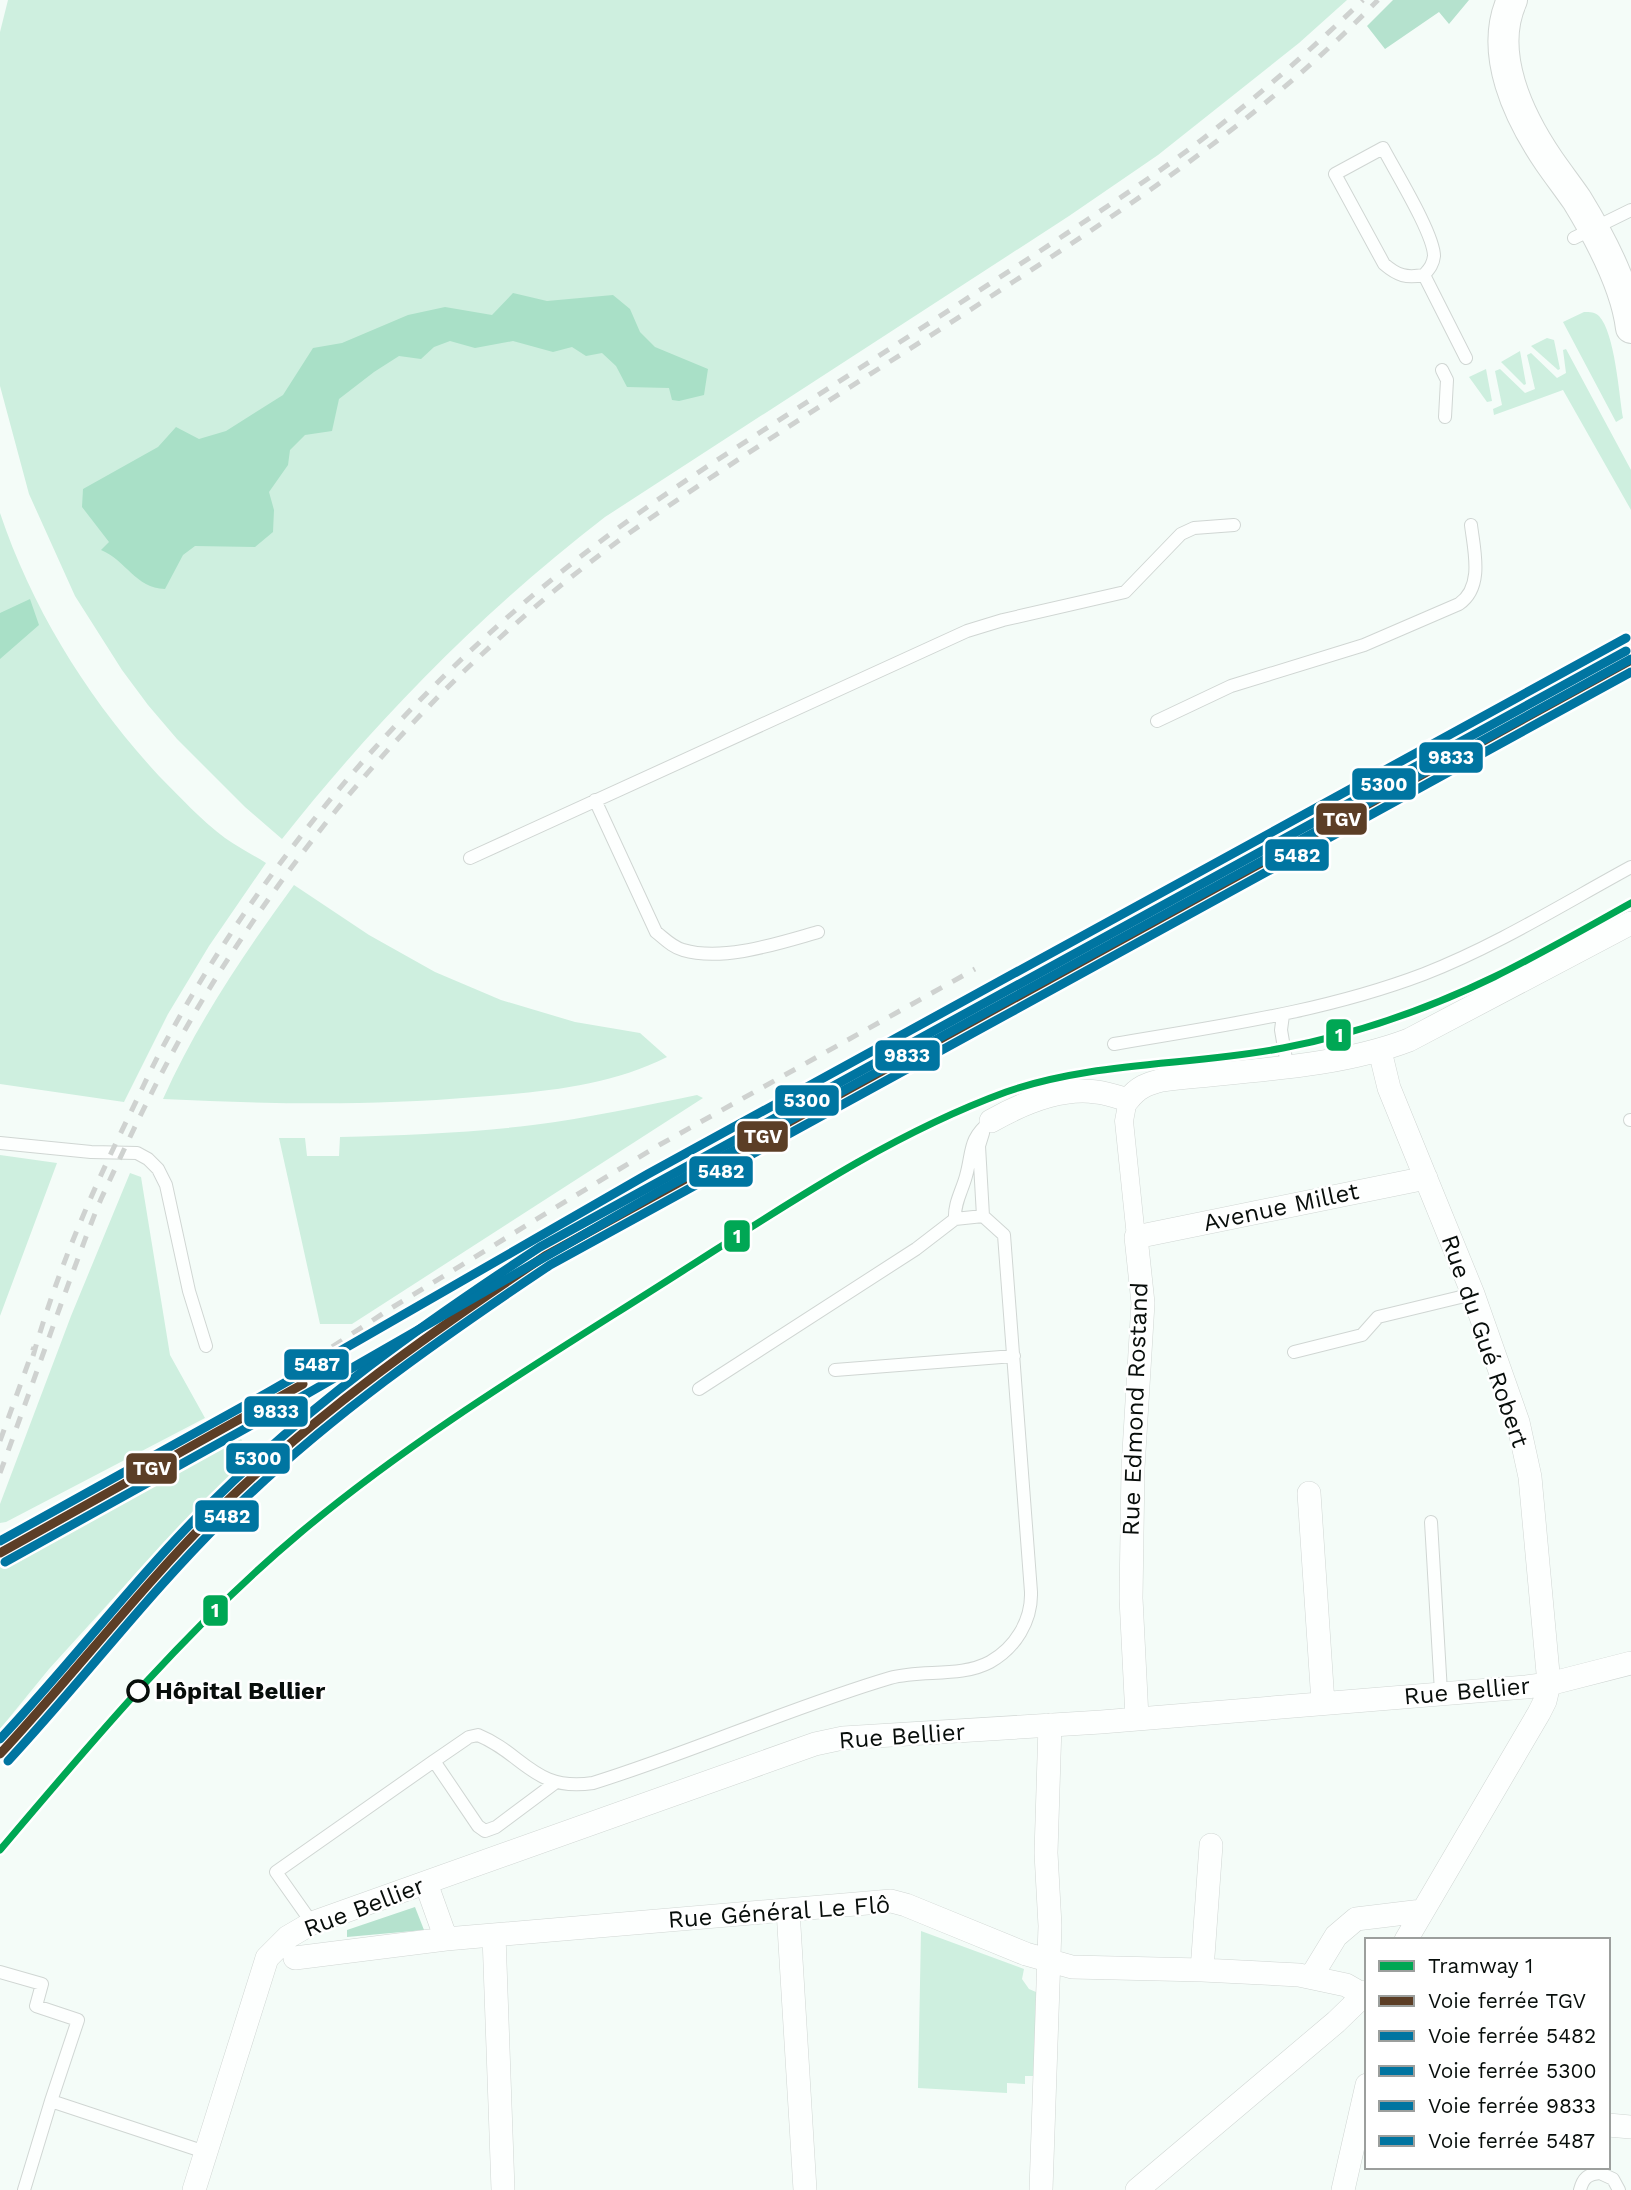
<svg xmlns="http://www.w3.org/2000/svg" width="1631" height="2190" font-family="'Work Sans',sans-serif">
<style>
.green{fill:#ceefdf}
.forest{fill:#b5e2ce}
.water{fill:#a9e0c7}
.lines{fill:none;stroke-linecap:round;stroke-linejoin:round}
.service-casing{stroke:#d0d6d3;stroke-width:14}
.pedestrian-casing{stroke:#d0d6d3;stroke-width:19}
.minor-casing{stroke:#d0d6d3;stroke-width:24}
.tertiary-casing{stroke:#d0d6d3;stroke-width:32}
.service{stroke:#fdfffe;stroke-width:12}
.pedestrian{stroke:#fdfffe;stroke-width:18}
.minor{stroke:#fdfffe;stroke-width:23}
.tertiary{stroke:#fdfffe;stroke-width:30}
.rail{stroke:#cfd2d0;stroke-width:5;stroke-dasharray:12 12;stroke-linecap:butt}
.rail-1-casing{stroke:#fff;stroke-width:14}
.rail-2-casing{stroke:#fff;stroke-width:14}
.rail-3-casing{stroke:#fff;stroke-width:14}
.rail-4-casing{stroke:#fff;stroke-width:14}
.rail-5-casing{stroke:#fff;stroke-width:14}
.rail-1{stroke:#5c3e26;stroke-width:9}
.rail-2{stroke:#0075a1;stroke-width:9}
.rail-3{stroke:#0075a1;stroke-width:9}
.rail-4{stroke:#0075a1;stroke-width:9}
.rail-5{stroke:#0075a1;stroke-width:9}
.tram-1-casing{stroke:#fff;stroke-width:12}
.tram-1{stroke:#00a754;stroke-width:7}
.stop-dot{fill:#fff;stroke:#080e0b;stroke-width:3.5}
.labels{text-anchor:middle;dominant-baseline:central;stroke-width:5;stroke-linejoin:round;paint-order:stroke}
.street-label{font-size:24px;fill:#080e0b;stroke:#fff}
.stop-label{font-size:24px;font-weight:bold;fill:#080e0b;stroke:#fff;text-anchor:start}
.line-badge{stroke:#fff;stroke-width:2.5}
.badge-label{font-size:19px;text-anchor:middle;font-weight:bold;fill:#fff}
</style>
<rect width="100%" height="100%" fill="#f4fcf8"/>
<path class="green" d="M8,0H1347L1299,43L1158,155L1069,216L605,517C484,610 377,719 282,839L245,807L177,739L148,705L122,670L75,596L29,494L0,386V32Z
M1584,312C1590,312 1595,312 1599,316C1615,333 1619,395 1623,418L1616,422L1563,322Z
M1547,338L1554,340L1560,369L1558,370L1531,346Z
M1566,349L1631,470V510L1563,390L1494,415L1493,409L1502,405L1495,371L1500,369L1525,393L1535,389L1527,355L1531,353L1557,378L1566,373L1563,350Z
M1520,351L1526,384L1524,385L1501,362Z
M1486,369L1492,401L1487,402L1469,377Z
M0,513C33,611 89,700 159,776C180,797 201,820 225,838C238,847 253,855 266,863L209,946L168,1014L124,1102L0,1084Z
M294,885L369,935L435,972L501,1000L575,1022L640,1033L667,1057C608,1087 541,1092 476,1097C370,1106 270,1104 163,1099C197,1023 245,952 294,885Z
M697,1095L703,1098L352,1324H320L279,1138H305L307,1156H339L340,1137C405,1135 469,1133 533,1125C588,1118 643,1106 697,1095Z
M0,1155L57,1163L0,1316Z
M130,1173L141,1177L170,1355L205,1418L6,1522L0,1523V1504L71,1316Z
M239,1435L252,1460L138,1571L49,1669L0,1729V1566Z
M921,1931L1024,1969L1022,1979L1029,1989L1036,1992L1034,2076H1025V2084L1007,2083V2093L918,2088Z"/>
<path class="forest" d="M1393,0H1469L1449,24L1439,12L1385,49L1367,26Z
M415,1907L424,1930L347,1937V1930Z"/>
<path class="water" d="M513,293L547,301L613,295L630,309L640,332L655,347L708,369L704,395L679,401L672,400L669,388L627,387L616,366L602,353L586,356L572,347L553,352L513,341L475,348L450,341L434,347L421,359L399,356L374,372L339,399L332,431L305,435L290,450L288,465L269,492L274,510L273,532L255,547L195,546L183,555L165,589C135,588 127,561 101,550L109,542L82,507L83,489L158,447L176,427L199,439L226,431L283,395L313,348L342,343L408,315L445,307L492,315Z
M30,599L39,625L0,659V613Z"/>
<g class="lines">
<g class="service-casing">
<path id="service" d="M1574,238L1631,210
M1424,275C1429,269 1433,265 1434,256C1434,234 1395,171 1383,148L1335,174L1384,264C1398,276 1406,278 1424,275L1466,358
M1442,370L1447,380L1445,417
M1157,721L1231,686L1364,645L1459,604C1484,587 1474,550 1471,525
M595,800L656,932C665,939 672,947 683,950C723,962 779,943 818,932
M470,858L967,631L1003,620L1125,592L1181,534L1194,528L1234,525
M1283,1015L1281,1030L1287,1065
M1114,1044C1219,1026 1324,1012 1424,974C1496,946 1563,904 1631,867
M1630,1120H1631
M983,1133L979,1146L983,1216
M0,1143L91,1152L137,1153L148,1159L158,1169L166,1185L189,1291L206,1346
M955,1219C954,1203 962,1191 966,1176C973,1151 968,1139 991,1121
M1294,1352L1362,1335L1378,1317L1473,1294
M835,1370L1014,1356
M1431,1522L1441,1692
M555,1783L496,1827L485,1831L478,1826L434,1761L469,1737L478,1735C524,1754 534,1792 593,1783C693,1752 789,1708 890,1678C922,1669 960,1678 990,1662C1015,1648 1032,1621 1031,1592L1004,1235L983,1216L955,1219L916,1249L699,1389
M312,1923L276,1872L434,1761
M0,1972L42,1984L36,2006L78,2020L51,2101L205,2152
M24,2190L51,2101
M1580,2190C1583,2178 1588,2174 1600,2173L1613,2179L1619,2190"/>
</g>
<g class="pedestrian-casing">
<path id="pedestrian" d="M1128,1100L1124,1121L1136,1237"/>
</g>
<g class="minor-casing">
<path id="minor" d="M1380,1051L1389,1088L1473,1294L1518,1422L1530,1477L1549,1684L1545,1701L1539,1713L1406,1940
M991,1121C1021,1104 1061,1087 1096,1092C1107,1093 1118,1097 1128,1100C1138,1087 1147,1084 1162,1080C1242,1070 1333,1069 1409,1040L1631,923
M1309,1493L1323,1703
M1137,1718L1131,1598L1133,1468L1143,1303L1136,1237L1426,1178
M426,1883L446,1939
M788,1910L805,2190
M494,1935L503,2190
M295,1958L446,1939L891,1901L906,1905L1026,1954L1072,1967L1202,1970L1299,1975L1346,1985L1367,1997
M1202,1970L1211,1845
M1311,1977L1336,1936L1356,1919L1422,1911
M1608,2125L1631,2127
M194,2190L267,1958L288,1937L312,1923L815,1744L843,1738L1101,1722L1526,1687L1549,1684L1631,1663
M1041,2190L1050,1926L1046,1853L1050,1725
M1137,2190L1336,2022L1367,1992
M1343,2190L1367,2085"/>
</g>
<g class="tertiary-casing">
<path id="tertiary" d="M1512,0C1488,53 1519,117 1549,161C1558,174 1568,187 1577,200C1599,236 1626,287 1631,328"/>
</g>
<use href="#service" class="service"/>
<use href="#pedestrian" class="pedestrian"/>
<use href="#minor" class="minor"/>
<use href="#tertiary" class="tertiary"/>
<path class="rail" d="M33,1356C57,1272 89,1198 127,1120C140,1094 152,1066 166,1041C281,830 450,646 646,508C694,474 744,443 793,411C873,360 952,308 1031,257C1088,219 1146,182 1200,141C1257,97 1311,50 1363,0
M0,1441L34,1347
M0,1473C24,1408 47,1342 71,1277C81,1251 90,1225 101,1199C131,1134 163,1066 200,1004C315,812 473,639 658,513C776,433 897,358 1016,280C1145,196 1270,111 1378,0
M0,1539L237,1409L393,1307L568,1200L661,1144L975,969"/>
<g class="rail-1-casing">
<path id="rail-1" d="M0,1553L303,1384
M0,1754C76,1672 143,1584 223,1505C320,1410 432,1332 545,1256L1631,660"/>
</g>
<g class="rail-2-casing">
<path id="rail-2" d="M8,1761C84,1679 151,1590 231,1512C328,1417 438,1340 550,1265L1631,672"/>
</g>
<g class="rail-3-casing">
<path id="rail-3" d="M0,1739C73,1661 137,1576 213,1501C311,1403 424,1323 540,1247L1626,651"/>
</g>
<g class="rail-4-casing">
<path id="rail-4" d="M5,1562L277,1411L658,1192L1631,659"/>
</g>
<g class="rail-5-casing">
<path id="rail-5" d="M0,1541L267,1393L648,1174L1626,638"/>
</g>
<use href="#rail-1" class="rail-1"/>
<use href="#rail-2" class="rail-2"/>
<use href="#rail-3" class="rail-3"/>
<use href="#rail-4" class="rail-4"/>
<use href="#rail-5" class="rail-5"/>
<g class="tram-1-casing">
<path id="tram-1" d="M0,1850C94,1739 188,1627 300,1533C419,1433 553,1354 684,1270C786,1205 891,1134 1006,1092C1095,1061 1192,1066 1283,1048C1356,1034 1428,1009 1494,977C1541,954 1586,928 1631,903"/>
</g>
<use href="#tram-1" class="tram-1"/>
</g>
<circle class="stop-dot" cx="138" cy="1691" r="10"/>
<g class="labels">
<g class="street-label">
<text transform="translate(1281 1207) rotate(-12)">Avenue Millet</text>
<text transform="translate(1485 1341) rotate(71)">Rue du Gué Robert</text>
<text transform="translate(1135 1409) rotate(-88)">Rue Edmond Rostand</text>
<text transform="translate(1467 1691) rotate(-5)">Rue Bellier</text>
<text transform="translate(902 1736) rotate(-4)">Rue Bellier</text>
<text transform="translate(364 1907) rotate(-21)">Rue Bellier</text>
<text transform="translate(779 1912) rotate(-4)">Rue Général Le Flô</text>
</g>
<g class="stop-label">
<text x="155" y="1691">Hôpital Bellier</text>
</g>
</g>
<g class="line-badge">
<rect x="1418" y="741" width="66" height="33" rx="7" fill="#0075a1"/>
<rect x="1351" y="767" width="66" height="34" rx="7" fill="#0075a1"/>
<rect x="1315" y="802" width="53" height="34" rx="7" fill="#5c3e26"/>
<rect x="1264" y="838" width="66" height="34" rx="7" fill="#0075a1"/>
<rect x="1325" y="1018" width="27" height="34" rx="7" fill="#00a754"/>
<rect x="874" y="1039" width="67" height="33" rx="7" fill="#0075a1"/>
<rect x="774" y="1084" width="66" height="33" rx="7" fill="#0075a1"/>
<rect x="736" y="1120" width="53" height="33" rx="7" fill="#5c3e26"/>
<rect x="688" y="1155" width="66" height="33" rx="7" fill="#0075a1"/>
<rect x="723" y="1219" width="28" height="34" rx="7" fill="#00a754"/>
<rect x="283" y="1348" width="67" height="33" rx="7" fill="#0075a1"/>
<rect x="243" y="1395" width="66" height="33" rx="7" fill="#0075a1"/>
<rect x="225" y="1442" width="66" height="33" rx="7" fill="#0075a1"/>
<rect x="125" y="1452" width="53" height="33" rx="7" fill="#5c3e26"/>
<rect x="194" y="1499" width="66" height="34" rx="7" fill="#0075a1"/>
<rect x="202" y="1594" width="27" height="33" rx="7" fill="#00a754"/>
</g>
<g class="badge-label">
<text x="1451" y="764">9833</text>
<text x="1384" y="791">5300</text>
<text x="1342" y="826">TGV</text>
<text x="1297" y="862">5482</text>
<text x="1339" y="1042">1</text>
<text x="907" y="1062">9833</text>
<text x="807" y="1107">5300</text>
<text x="763" y="1143">TGV</text>
<text x="721" y="1178">5482</text>
<text x="737" y="1243">1</text>
<text x="317" y="1371">5487</text>
<text x="276" y="1418">9833</text>
<text x="258" y="1465">5300</text>
<text x="152" y="1475">TGV</text>
<text x="227" y="1523">5482</text>
<text x="215" y="1617">1</text>
</g>
<rect x="1365" y="1938" width="245" height="231" fill="#ffffff" stroke="#9c9f9d" stroke-width="2"/>
<rect x="1379" y="1961" width="35" height="10" fill="#00a754" stroke="#9c9f9d" stroke-width="2"/>
<text x="1428" y="1973" font-size="21" fill="#080e0b">Tramway 1</text>
<rect x="1379" y="1996" width="35" height="10" fill="#5c3e26" stroke="#9c9f9d" stroke-width="2"/>
<text x="1428" y="2008" font-size="21" fill="#080e0b">Voie ferrée TGV</text>
<rect x="1379" y="2031" width="35" height="10" fill="#0075a1" stroke="#9c9f9d" stroke-width="2"/>
<text x="1428" y="2043" font-size="21" fill="#080e0b">Voie ferrée 5482</text>
<rect x="1379" y="2066" width="35" height="10" fill="#0075a1" stroke="#9c9f9d" stroke-width="2"/>
<text x="1428" y="2078" font-size="21" fill="#080e0b">Voie ferrée 5300</text>
<rect x="1379" y="2101" width="35" height="10" fill="#0075a1" stroke="#9c9f9d" stroke-width="2"/>
<text x="1428" y="2113" font-size="21" fill="#080e0b">Voie ferrée 9833</text>
<rect x="1379" y="2136" width="35" height="10" fill="#0075a1" stroke="#9c9f9d" stroke-width="2"/>
<text x="1428" y="2148" font-size="21" fill="#080e0b">Voie ferrée 5487</text>
</svg>
